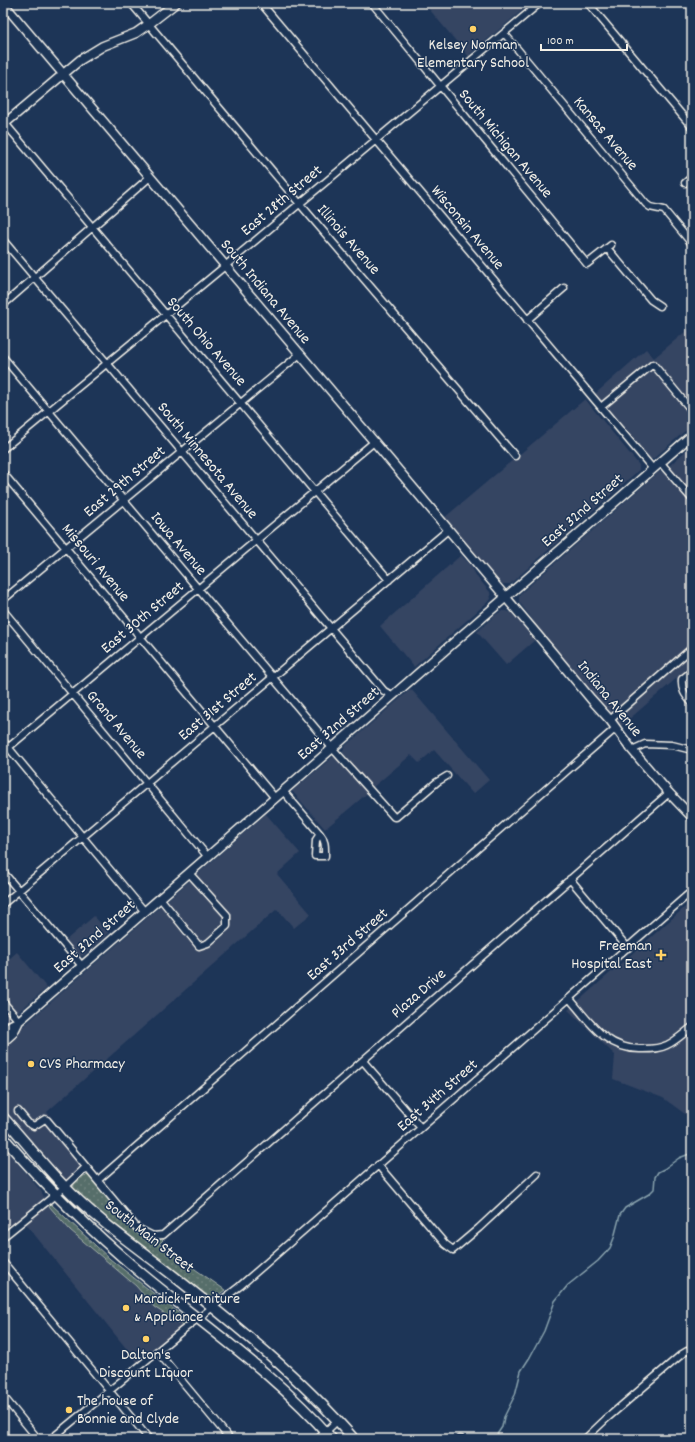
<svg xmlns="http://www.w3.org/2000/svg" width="695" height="1442" font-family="Dekko,sans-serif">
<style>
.built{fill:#344462}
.grass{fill:url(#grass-dots);stroke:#a5b0a9}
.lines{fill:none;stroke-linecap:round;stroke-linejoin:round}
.stream{stroke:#89a2ad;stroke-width:1.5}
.street-casing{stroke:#f4f1e8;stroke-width:9}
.secondary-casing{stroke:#f4f1e8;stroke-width:11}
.primary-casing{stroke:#f4f1e8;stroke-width:12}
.street{stroke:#1d3557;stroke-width:6}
.secondary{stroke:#1d3557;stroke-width:8}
.primary{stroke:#1d3557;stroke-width:9}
.poi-dot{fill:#ffd166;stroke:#1d3557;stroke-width:1.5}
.labels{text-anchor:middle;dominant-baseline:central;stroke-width:3;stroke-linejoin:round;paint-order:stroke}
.poi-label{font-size:16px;fill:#f4f1e8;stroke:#1d3557;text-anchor:start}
.street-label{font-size:16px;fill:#f4f1e8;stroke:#1d3557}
</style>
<defs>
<pattern id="grass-dots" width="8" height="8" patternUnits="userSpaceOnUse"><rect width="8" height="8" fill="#566e6a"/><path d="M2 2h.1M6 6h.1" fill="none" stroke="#6f837f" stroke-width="1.8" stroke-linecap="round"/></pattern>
</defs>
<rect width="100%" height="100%" fill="#1d3557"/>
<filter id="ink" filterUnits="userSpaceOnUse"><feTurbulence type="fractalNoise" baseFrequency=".025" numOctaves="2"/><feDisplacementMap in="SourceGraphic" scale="8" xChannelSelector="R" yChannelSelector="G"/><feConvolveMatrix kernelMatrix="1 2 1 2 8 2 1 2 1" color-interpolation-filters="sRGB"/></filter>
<g filter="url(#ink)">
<path class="built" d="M424,3H531L470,54V58Z
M692,326V425L653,459H649L595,394L646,349L654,358Z
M585,399L639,465V470L510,584H502L444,518Z
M692,445V493L671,469L670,465Z
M659,472H662L665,473L692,505V665L620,727L540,632L530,616L519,602V597L521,593Z
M461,555L471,566L477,577L490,592L491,599L414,667L380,626Z
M502,611H507L512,613L535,640L506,665L477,632L495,615Z
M411,689L489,780L473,794L434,750L419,763L411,755L372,788L343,753V750L345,746Z
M335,755L369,792L325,829L292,791Z
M266,814L300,853L277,874L311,914L294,928L277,909L47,1112L87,1162L68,1180L62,1181L3,1113V1044Z
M692,901V1119L663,1098L613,1079L615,1055L568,1010Z
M94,916L109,933L83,956H79L66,940Z
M17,952L47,988L18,1012L16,1011L3,996V964Z
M3,1008L9,1015L10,1019L3,1025Z
M3,1146L41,1191L44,1197L41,1202L3,1235Z
M48,1205L70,1230L136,1286L154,1307L183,1326L138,1363L25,1223Z"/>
<path class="grass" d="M87,1175L91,1177L137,1231L149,1238H165L159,1244L225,1290L213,1299L208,1300L104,1219L72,1190C73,1182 80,1176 87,1175Z
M51,1204L110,1259L185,1318V1323L183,1326L154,1307L136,1286L70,1230L48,1205Z"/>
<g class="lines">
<path class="stream" d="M494,1439L502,1427L504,1417L515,1395L521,1371L530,1357L544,1331L555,1301L568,1285L598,1261L610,1248L614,1238L620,1215L625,1208L649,1194L654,1189L655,1177L658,1172L664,1169L679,1158L692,1153"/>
<g class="street-casing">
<path id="street" d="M131,3L300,204L515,456
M261,3L653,469
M372,3L587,264L611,245
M588,3L692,127
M504,33L646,204L650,207L664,210L692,244
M3,121L389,580
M685,183L692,177
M3,240L384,691L393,696
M607,248L651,300L660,306
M3,305L150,177
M527,320L564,288
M3,357L333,749L394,817H396L437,782L447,776
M601,407L653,364L692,411
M3,449L225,266L540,3
M660,462L692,499
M3,473L275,798
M3,600L300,354
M3,610L208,857
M692,671L682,679C681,690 685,695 692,703
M610,720L692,648
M3,741L145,912
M632,750L645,744L672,745L692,750
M3,752L374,442
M283,791L320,834
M320,834C326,841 325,848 325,856H315L316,840Z
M3,872L82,966
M570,879L628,948
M160,898L199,946L208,943L227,926V915L189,873
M3,904L448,530
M570,999C590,1023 608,1051 643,1049C651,1049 659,1049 667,1045C676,1041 684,1033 692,1027
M3,1002L19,1021
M363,1061L421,1128
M18,1111L28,1123L34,1126L45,1119L47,1120L137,1228L153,1236L163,1235L669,793
M378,1165L445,1244L453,1250L479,1228L537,1174
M98,1180L616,728
M3,1237L65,1187L86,1167
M3,1262L149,1439
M157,1351L230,1439
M3,1396L38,1439
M51,1439L183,1330L240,1286L692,891
M318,1439L338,1420
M459,1439H461
M585,1439L606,1419L682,1354L687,1351H692"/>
</g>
<g class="secondary-casing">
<path id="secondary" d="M3,3L552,652L591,699L610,720L632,750L669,793L692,817
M3,125L80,60L103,46L136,33L149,24L176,3
M3,1032L11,1025L19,1021L692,435
M3,1042L13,1033L19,1021"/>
</g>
<g class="primary-casing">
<path id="primary" d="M3,1117C24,1140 43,1165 65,1187C98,1221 138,1248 175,1277C238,1327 301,1378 354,1439
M3,1137C45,1186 91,1231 141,1273C206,1327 277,1375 332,1439"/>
</g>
<use href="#street" class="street"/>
<use href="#secondary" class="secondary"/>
<use href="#primary" class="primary"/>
</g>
</g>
<g class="poi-dot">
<circle cx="473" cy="29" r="4"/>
<path d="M659 949h4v4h4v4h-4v4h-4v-4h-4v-4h4z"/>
<circle cx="31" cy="1064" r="4"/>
<circle cx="126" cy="1308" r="4"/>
<circle cx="146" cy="1339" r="4"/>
<circle cx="69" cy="1410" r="4"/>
</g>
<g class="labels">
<g class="poi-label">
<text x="473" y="45" text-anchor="middle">Kelsey Norman<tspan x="473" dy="18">Elementary School</tspan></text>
<text x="652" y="946" text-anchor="end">Freeman<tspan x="652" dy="18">Hospital East</tspan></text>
<text x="39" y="1064">CVS Pharmacy</text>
<text x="134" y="1299">Mardick Furniture<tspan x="134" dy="18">&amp; Appliance</tspan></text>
<text x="146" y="1355" text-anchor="middle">Dalton's<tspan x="146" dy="18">Discount LIquor</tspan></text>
<text x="77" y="1401">The house of<tspan x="77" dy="18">Bonnie and Clyde</tspan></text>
</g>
<g class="street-label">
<text transform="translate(605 134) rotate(50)">Kansas Avenue</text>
<text transform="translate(505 144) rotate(50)">South Michigan Avenue</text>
<text transform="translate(282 201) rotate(-40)">East 28th Street</text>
<text transform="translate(467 228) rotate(50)">Wisconsin Avenue</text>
<text transform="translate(348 240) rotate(49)">Illinois Avenue</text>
<text transform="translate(265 292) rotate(50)">South Indiana Avenue</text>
<text transform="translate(206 342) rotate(49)">South Ohio Avenue</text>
<text transform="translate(207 461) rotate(50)">South Minnesota Avenue</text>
<text transform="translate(125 482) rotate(-40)">East 29th Street</text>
<text transform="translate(583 511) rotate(-41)">East 32nd Street</text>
<text transform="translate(178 544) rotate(50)">Iowa Avenue</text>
<text transform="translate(95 563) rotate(50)">Missouri Avenue</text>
<text transform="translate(143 618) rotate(-40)">East 30th Street</text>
<text transform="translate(609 699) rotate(51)">Indiana Avenue</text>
<text transform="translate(218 707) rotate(-40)">East 31st Street</text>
<text transform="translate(339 724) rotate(-41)">East 32nd Street</text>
<text transform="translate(116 725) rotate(50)">Grand Avenue</text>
<text transform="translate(95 937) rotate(-41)">East 32nd Street</text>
<text transform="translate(348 945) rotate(-41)">East 33rd Street</text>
<text transform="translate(419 994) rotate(-41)">Plaza Drive</text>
<text transform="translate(438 1096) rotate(-41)">East 34th Street</text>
<text transform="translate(149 1237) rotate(38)">South Main Street</text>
</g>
</g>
<rect width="695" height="1442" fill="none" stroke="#1d3557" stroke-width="16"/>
<rect x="8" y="8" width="679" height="1426" fill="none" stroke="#f4f1e8" stroke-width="1.5" filter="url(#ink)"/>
<path d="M541 44v6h86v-6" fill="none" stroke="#f4f1e8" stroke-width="2"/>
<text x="547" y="44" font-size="12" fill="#f4f1e8" stroke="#1d3557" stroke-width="3" paint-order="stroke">100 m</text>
</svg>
